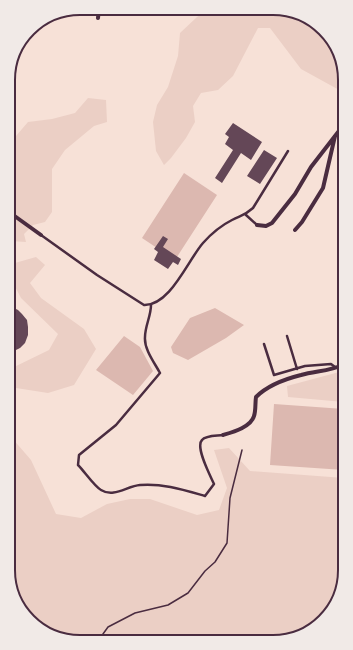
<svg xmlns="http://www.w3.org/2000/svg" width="353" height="650" font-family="Jost,sans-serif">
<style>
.green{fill:#ebcfc5}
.water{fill:#dcb8b0}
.building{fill:#644757}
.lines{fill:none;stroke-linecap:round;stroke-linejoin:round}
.path{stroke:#4a2c40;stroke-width:1.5}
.service{stroke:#4a2c40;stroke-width:2.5}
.minor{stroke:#4a2c40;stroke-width:4}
.rim{fill:none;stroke:#4a2c40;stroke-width:2}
</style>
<rect width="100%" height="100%" fill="#f7e1d7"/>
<path class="green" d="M209,9H287L320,26L341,56V91L301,69L270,28H258L233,76L218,90L201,93L193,106L195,122L186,138L171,158L164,165L156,151L153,122L157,105L168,87L178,56L180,33L197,17Z
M88,98L106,100L107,122L94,126L65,150L52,169V212L45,222L33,225L24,234L26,242L10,241L9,151L16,136L28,122L52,119L75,113Z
M36,257L45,265L30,283L41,298L84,329L96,349L74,385L48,393L16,388L11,392L10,369L49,350L58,334L21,298L10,277L15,263Z
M343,371L344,402L288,397L287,386Z
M12,438L31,460L56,514L81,518L107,504L130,499H150L197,515L219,510L227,488L214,450L229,448L250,471L344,478L345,575L330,614L297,638L70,641L36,627L12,594L11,439Z"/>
<path class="water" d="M184,173L217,195L175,260L142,238Z
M215,308L244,325L226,338L188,360L173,353L171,347L190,318Z
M124,336L140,347L153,371L133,395L96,370Z
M274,404L344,409V470L270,465Z"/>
<path class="building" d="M233,123L262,142L251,160L241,153L222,183L215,178L233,150L225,144L229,137L225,134Z
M264,150L277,158L260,184L247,176Z
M163,236L168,239L163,247L181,259L178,265L173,262L168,269L154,260L158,252L154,249Z
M10,306L18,310L22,314L27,320L28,327V335L25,343L20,348L10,353Z"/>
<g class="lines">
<path class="path" d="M338,154L342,148
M98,641L108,627L135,613L168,605L188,593L205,571L215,562L227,543L230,498L242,450"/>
<path class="service" d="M246,215L257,225
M41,235L97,275L144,305C170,306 188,260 203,243C211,234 222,225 232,220C242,215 244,216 253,208L288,151
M151,305C151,316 145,326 145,337C144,349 154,362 160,373L116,425L79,455L78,465C84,471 95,487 101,490C114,498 127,486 140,485C162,483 184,490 205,496L214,484C210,475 195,447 202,440C206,435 217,436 223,435
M287,336L297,369
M264,344L274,375L305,366L331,364L335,367"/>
<path class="minor" d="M98,18L99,8
M9,212L41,235
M257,225L266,226L272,223L295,194L311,167L342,127
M295,230L302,222L323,188L335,136
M223,435C233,432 251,427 254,416C256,410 255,403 256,397C268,385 285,379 301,375C315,371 330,371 343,365"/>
</g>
<path d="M0 0H353V650H0ZM80 15H273A65 65 0 0 1 338 80V570A65 65 0 0 1 273 635H80A65 65 0 0 1 15 570V80A65 65 0 0 1 80 15Z" fill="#f1eae7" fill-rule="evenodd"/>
<path class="rim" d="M80 15H273A65 65 0 0 1 338 80V570A65 65 0 0 1 273 635H80A65 65 0 0 1 15 570V80A65 65 0 0 1 80 15Z"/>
</svg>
